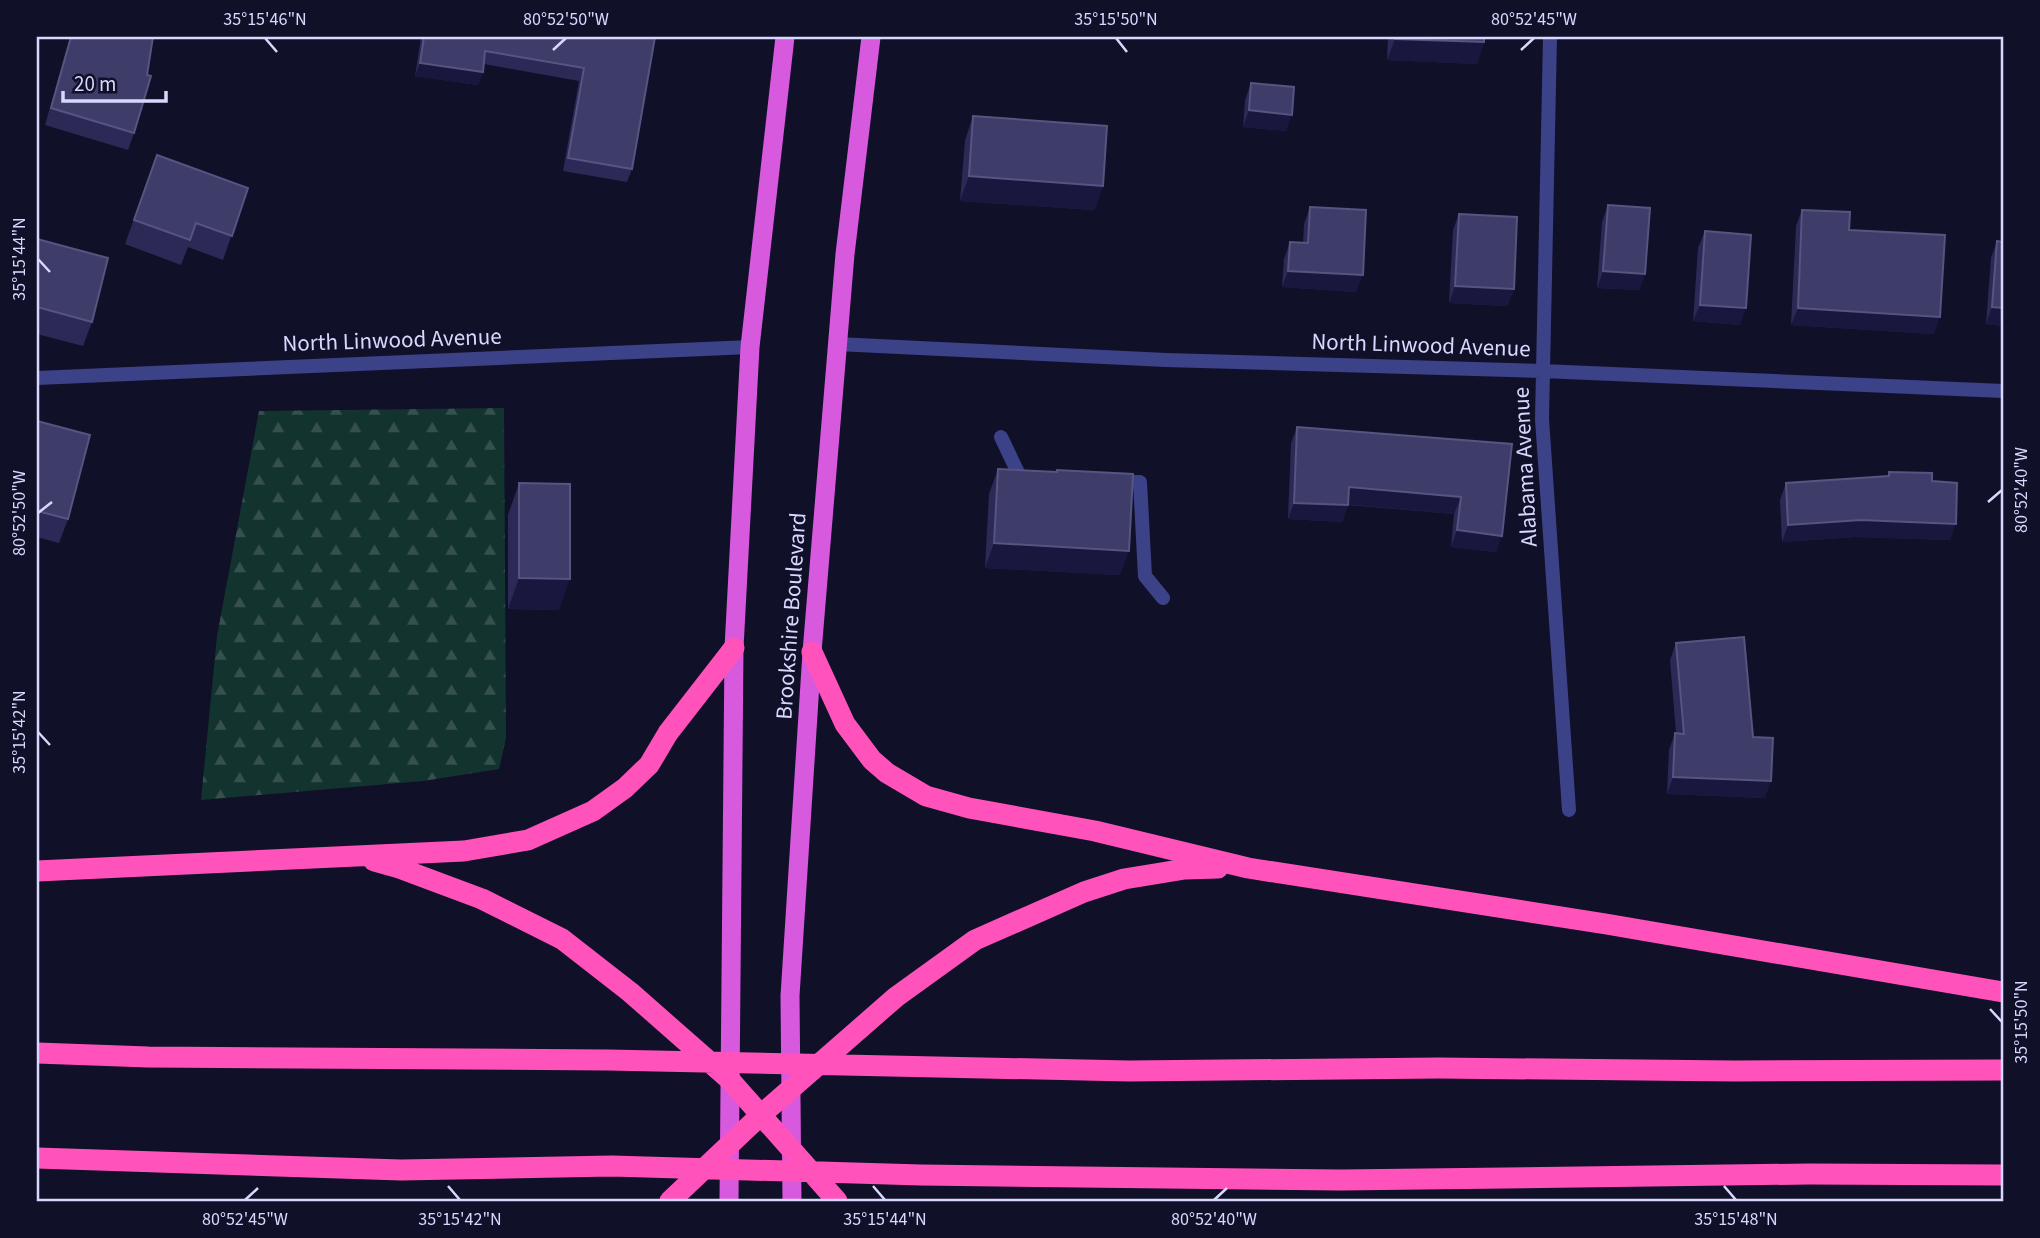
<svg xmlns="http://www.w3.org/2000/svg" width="2040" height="1238" font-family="'Source Sans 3',sans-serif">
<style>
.forest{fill:url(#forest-firs)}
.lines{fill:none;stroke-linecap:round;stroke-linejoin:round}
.service{stroke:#3b4288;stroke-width:14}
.minor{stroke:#3b4288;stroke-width:14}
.trunk{stroke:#d759dd;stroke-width:19}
.motorway{stroke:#ff53bb;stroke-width:21}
.wall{fill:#2c2957}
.shaded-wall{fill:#19173d}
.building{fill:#3e3c69;stroke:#565480;stroke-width:2}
.ticks{fill:none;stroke:#d8d8ff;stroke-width:2.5}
.labels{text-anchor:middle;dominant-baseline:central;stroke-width:6;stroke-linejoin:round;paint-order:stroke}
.street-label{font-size:23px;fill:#d8d8ff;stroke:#111029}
.neatline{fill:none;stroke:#d8d8ff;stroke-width:2.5}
.ticks-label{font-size:18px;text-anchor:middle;fill:#d8d8ff}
</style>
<defs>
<pattern id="forest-firs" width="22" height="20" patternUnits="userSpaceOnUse" patternTransform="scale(1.75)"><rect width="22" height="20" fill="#13332e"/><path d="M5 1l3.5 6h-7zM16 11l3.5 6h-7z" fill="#35504d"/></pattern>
</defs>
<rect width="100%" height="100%" fill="#111029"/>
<path class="forest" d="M504,408L506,738L499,769L423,781L201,800L217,636L259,411Z"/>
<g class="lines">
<path class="service" d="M1001,437L1022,481H1027
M1114,482H1140L1145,576L1163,598"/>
<path class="minor" d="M1550,37L1542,419L1569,810
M837,344L1166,360L1543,371L2003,391
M37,378L750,347"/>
<path class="trunk" d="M729,1201L734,648L750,347L785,37
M792,1201L790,996L812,652L845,254L871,37"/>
<path class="motorway" d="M812,652L845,724L872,760L887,773L926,796L969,808L1095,831L1248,868L1606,924L2003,992
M374,861L399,868L482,899L562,939L630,992L729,1079L837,1201
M37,871L464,851L528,840L593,811L625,788L649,765L668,733L734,648
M37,1053L148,1057L608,1060L1129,1071L1439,1068L1735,1071L2003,1070
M37,1158L401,1170L612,1166L921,1175L1341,1180L1809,1174L2003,1175
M670,1201L762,1114L896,997L975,940L1084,892L1124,879L1185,869L1218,868"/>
</g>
<path class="wall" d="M70,37H153L134,133L128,150L45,125Z
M421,37H655L632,169L627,182L563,171L579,81L484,64L483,72L478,85L415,76Z
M1388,37H1484V42L1477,64L1387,60Z
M1251,83L1286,131L1243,127L1245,100Z
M973,116L1103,186L1094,210L960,201L965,140Z
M157,155L248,188L223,260L188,247L181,265L125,244Z
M1608,205L1645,274L1639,290L1597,288L1602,222Z
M1310,207L1356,292L1282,287L1284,259L1290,242L1303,243L1304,224Z
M1802,210L1849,230L1934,334L1791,325L1796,226Z
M1459,214L1514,289L1507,306L1449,303L1453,230Z
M1705,231L1740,325L1693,321L1698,248Z
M37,239L92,322L83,346L37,334Z
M1997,241L2003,242V326L1986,324L1991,258Z
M37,421L68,519L59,543L37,537Z
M1297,427L1512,444L1496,552L1451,547L1454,514L1348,505L1342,522L1288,519L1291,443Z
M998,469L1057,472L1120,575L985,568L989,494Z
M1889,472L1932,481L1950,540L1855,537L1782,542L1780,500L1786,483L1887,476Z
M519,483L559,610L508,609V515Z
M1676,643L1753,737L1765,798L1667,794L1669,750L1675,733H1676L1670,660Z"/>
<path class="shaded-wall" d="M1395,39L1484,42L1477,64L1387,60Z
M420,63L483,72L478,85L415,76Z
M1249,110L1292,115L1286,131L1243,127Z
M969,176L1103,186L1094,210L960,201Z
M1288,271L1363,275L1356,292L1282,287Z
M1603,271L1645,274L1639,290L1597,288Z
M1455,286L1514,289L1507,306L1449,303Z
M1700,305L1746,308L1740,325L1693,321Z
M1992,307L2003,308V326L1986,324Z
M1798,308L1940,317L1934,334L1791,325Z
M1349,487L1461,497L1454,514L1343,504Z
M1294,503L1348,505L1342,522L1288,519Z
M1861,520L1956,524L1950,540L1855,537L1782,542L1788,525Z
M1457,530L1502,536L1496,552L1451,547Z
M994,543L1129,551L1120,575L985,568Z
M519,578L570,579L559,610L508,609Z
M1673,777L1771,781L1765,798L1667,794Z"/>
<path class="building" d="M71,37H153L147,75L151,76L134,133L51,108Z
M424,37H655L632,169L568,158L584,68L485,51L483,72L420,63Z
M1395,37H1484V42L1395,39Z
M1251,83L1294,87L1292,115L1249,110Z
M973,116L1107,126L1103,186L969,176Z
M157,155L248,188L232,236L196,223L190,240L134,220Z
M1608,205L1650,208L1645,274L1603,271Z
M1310,207L1366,210L1363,275L1288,271L1290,242L1308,243Z
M1802,210L1850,212L1849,230L1945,235L1940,317L1798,308Z
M1459,214L1517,217L1514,289L1455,286Z
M1705,231L1751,235L1746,308L1700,305Z
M37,239L108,258L92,322L37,307Z
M1997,241L2003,242V308L1992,307Z
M37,421L90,435L68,519L37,511Z
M1297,427L1512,444L1502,536L1457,530L1461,497L1349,487L1348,505L1294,503Z
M998,469L1057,472V470L1133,474L1129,551L994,543Z
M1889,472L1932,473V481L1957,483L1956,524L1861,520L1788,525L1786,483L1889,476Z
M519,483L570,484V579L519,578Z
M1744,637L1753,737L1773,738L1771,781L1673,777L1675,733L1684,734L1676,643Z"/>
<path class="ticks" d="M265,38L277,52M1116,38L1127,52M553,50L566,38M1521,50L1534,38M38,259L50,272M1988,502L2002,490M38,513L52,502M38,732L50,745M1990,1009L2002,1022M448,1186L460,1200M873,1186L885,1200M1724,1186L1736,1200M245,1200L258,1188M1214,1200L1227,1188"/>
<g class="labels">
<g class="street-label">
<text transform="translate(392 340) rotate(-2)">North Linwood Avenue</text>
<text transform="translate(1421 345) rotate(2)">North Linwood Avenue</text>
<text transform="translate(1525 467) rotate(-93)">Alabama Avenue</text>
<text transform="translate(791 616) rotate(-86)">Brookshire Boulevard</text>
</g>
</g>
<rect width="2040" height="1238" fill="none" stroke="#111029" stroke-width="77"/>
<path d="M63 91v10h103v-10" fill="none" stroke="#d8d8ff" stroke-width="3.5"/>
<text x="74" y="91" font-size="21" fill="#d8d8ff" stroke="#111029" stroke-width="5" paint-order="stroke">20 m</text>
<rect x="38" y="38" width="1964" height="1162" class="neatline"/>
<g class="ticks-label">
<text x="265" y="25">35°15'46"N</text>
<text x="566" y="25">80°52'50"W</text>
<text x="1116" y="25">35°15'50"N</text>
<text x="1534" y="25">80°52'45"W</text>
<text transform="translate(19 259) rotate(-90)" y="6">35°15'44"N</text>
<text transform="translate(2021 490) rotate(-90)" y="6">80°52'40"W</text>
<text transform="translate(19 513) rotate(-90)" y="6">80°52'50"W</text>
<text transform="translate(19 732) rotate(-90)" y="6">35°15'42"N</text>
<text transform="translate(2021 1022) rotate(-90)" y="6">35°15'50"N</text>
<text x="245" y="1225">80°52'45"W</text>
<text x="460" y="1225">35°15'42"N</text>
<text x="885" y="1225">35°15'44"N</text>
<text x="1214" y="1225">80°52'40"W</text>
<text x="1736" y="1225">35°15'48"N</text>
</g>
</svg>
